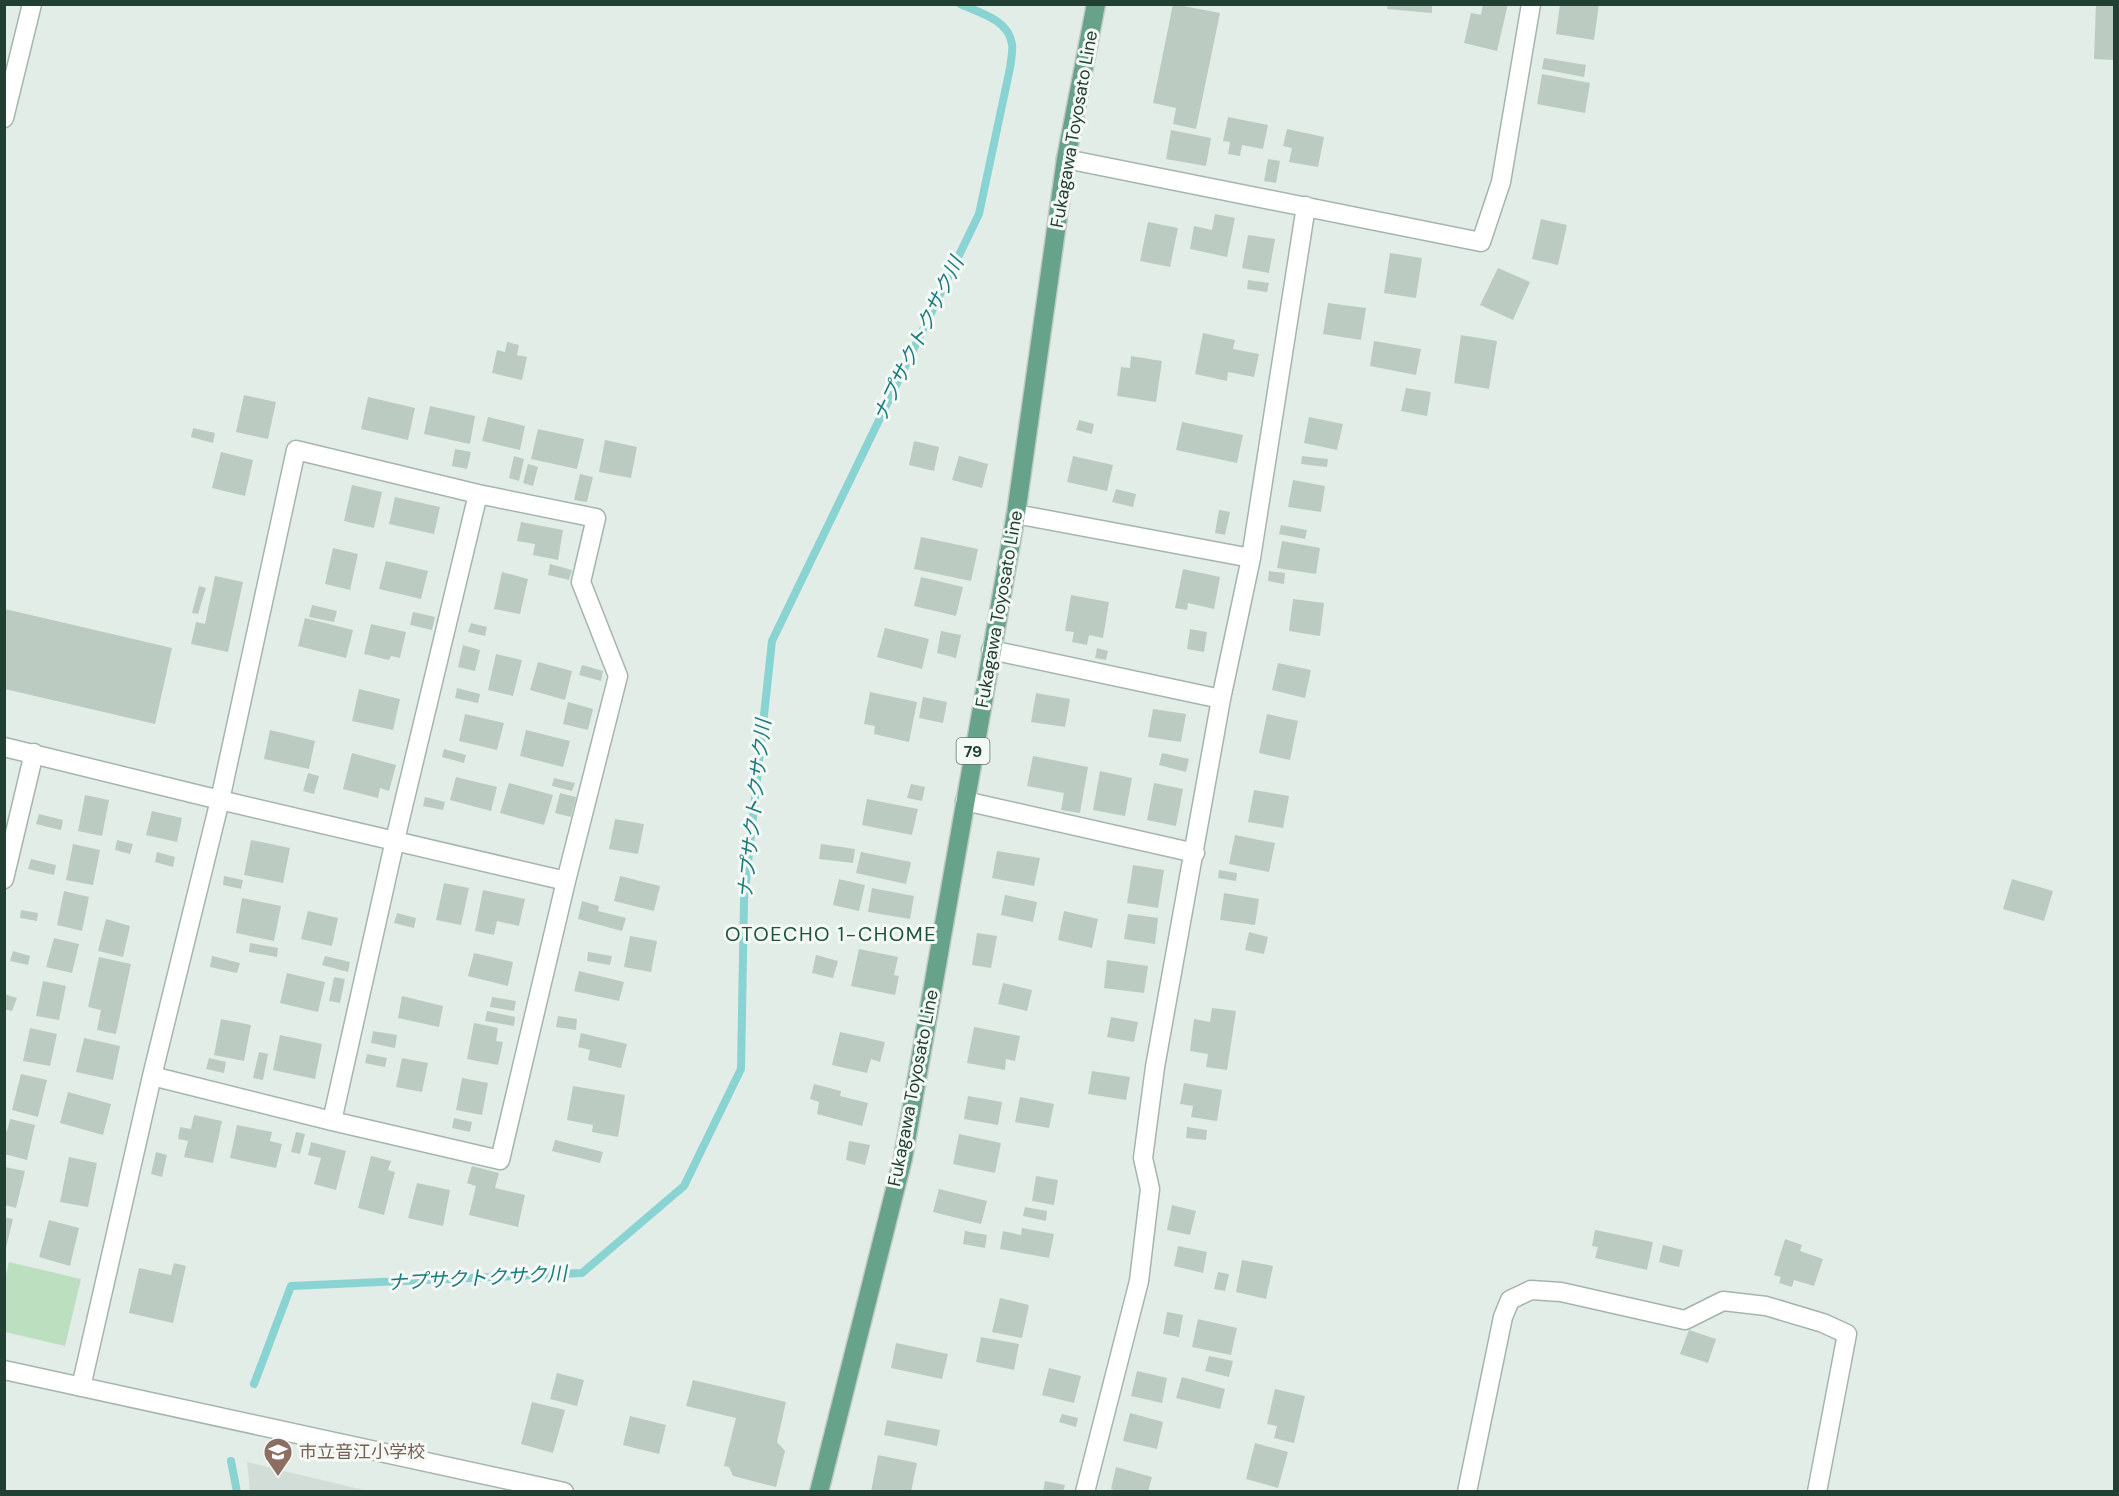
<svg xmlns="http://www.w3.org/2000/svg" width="2119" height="1496" font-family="'DM Sans','Noto Sans JP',sans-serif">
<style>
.built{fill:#d1ddd6}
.green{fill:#bcdfc0}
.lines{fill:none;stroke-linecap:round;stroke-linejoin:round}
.stream{stroke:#8ad3d3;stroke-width:8}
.building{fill:#bbcbc2}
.minor-casing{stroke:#a5b5ad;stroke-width:21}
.major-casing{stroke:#c1c9c6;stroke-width:21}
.minor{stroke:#fff;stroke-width:18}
.major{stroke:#67a38a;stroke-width:18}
.labels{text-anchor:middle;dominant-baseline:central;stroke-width:6;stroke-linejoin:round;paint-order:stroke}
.shield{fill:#f4f9f6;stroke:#61776e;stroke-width:1.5}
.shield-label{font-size:16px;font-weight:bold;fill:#223f33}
.street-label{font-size:18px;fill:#223f33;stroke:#f4f9f6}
.education-label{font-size:18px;fill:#785e54;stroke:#f4f9f6;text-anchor:start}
.water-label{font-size:20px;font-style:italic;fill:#1b7c7d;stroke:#f4f9f6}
.neighbourhood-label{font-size:20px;letter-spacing:1.5px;fill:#1d523d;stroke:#f4f9f6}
</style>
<rect width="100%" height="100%" fill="#e3ede7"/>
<path class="built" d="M247,1462L368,1491H250Z"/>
<path class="green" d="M9,1262L81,1279L65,1346L5,1332V1279Z"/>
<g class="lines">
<path class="stream" d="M254,1384L291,1286L582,1273L684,1186L741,1069L744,900L772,641L979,214L1010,68C1011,61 1013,51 1012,44C1008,19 979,13 960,4
M231,1461L237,1492"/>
</g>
<path class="building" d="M1173,4L1220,13L1196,129L1173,124L1176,108L1153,103Z
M1388,4H1432V13L1387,9Z
M1483,4H1508L1497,51L1464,43L1471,13L1481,15Z
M1560,4H1599L1594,40L1556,34Z
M2096,4H2114V60L2094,59Z
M1544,58L1586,65L1584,77L1542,69Z
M1542,74L1590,83L1585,113L1537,104Z
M1228,117L1268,125L1263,149L1242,145L1240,156L1228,154L1230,142L1223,141Z
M1287,129L1324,137L1318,167L1289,162L1292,148L1283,146Z
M1171,130L1211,138L1206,166L1166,159Z
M1268,159L1280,161L1276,183L1264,181Z
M1215,214L1235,218L1227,257L1190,249L1194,226L1212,230Z
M1541,219L1567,225L1558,265L1532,259Z
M1148,222L1178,228L1170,267L1140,261Z
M1248,235L1275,239L1269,273L1242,268Z
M1390,253L1422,258L1416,298L1384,293Z
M1498,268L1530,282L1513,320L1480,305Z
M1248,280L1269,283L1267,292L1247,289Z
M1328,303L1366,308L1361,340L1323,334Z
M1203,333L1235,340L1233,349L1259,354L1254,377L1228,372L1227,381L1195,374Z
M1461,335L1497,341L1489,389L1454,383Z
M1374,341L1421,349L1416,375L1370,366Z
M507,342L519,345L517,355L527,357L522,380L492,373L497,350L505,352Z
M1131,356L1162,361L1156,402L1117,396L1121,367L1130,368Z
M1406,388L1431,392L1427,416L1401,411Z
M244,395L276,402L268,439L236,432Z
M368,397L415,408L408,440L361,429Z
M430,406L475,416L470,444L424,434Z
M488,417L525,426L520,450L482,441Z
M1309,417L1343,424L1337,450L1304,443Z
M1079,420L1094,424L1092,434L1076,430Z
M1182,422L1243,435L1237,463L1176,450Z
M193,428L215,433L213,443L191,437Z
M538,429L584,439L577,469L531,459Z
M605,440L637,447L631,478L599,472Z
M914,441L939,447L934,471L909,465Z
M455,449L471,452L467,469L452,466Z
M221,452L253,460L245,496L212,488Z
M514,456L524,459L519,481L509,478Z
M959,456L988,464L982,488L952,480Z
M1073,456L1113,465L1107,491L1067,482Z
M1302,456L1328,459L1327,467L1301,464Z
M528,464L538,467L533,486L523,483Z
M580,474L593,477L587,502L574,500Z
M1293,480L1325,486L1321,512L1288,507Z
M352,485L382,492L374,528L344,521Z
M1116,489L1136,494L1133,507L1112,502Z
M395,497L440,507L434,534L389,524Z
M1219,510L1230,512L1225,535L1215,533Z
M521,522L563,530L558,560L533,555L535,544L517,541Z
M1281,525L1307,530L1305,539L1279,534Z
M921,537L978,549L971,581L914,569Z
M1282,541L1320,548L1316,574L1277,568Z
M333,548L358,554L350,590L325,584Z
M386,561L428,571L421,599L379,589Z
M550,564L572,570L569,580L548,575Z
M1183,569L1220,577L1214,609L1188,603L1187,610L1175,608Z
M1269,571L1285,573L1284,584L1268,581Z
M502,572L528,579L520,614L494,609Z
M215,576L243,582L228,652L191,644L196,622L205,624Z
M921,577L963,587L956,616L914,606Z
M199,586L206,588L198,614L192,613Z
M1071,595L1109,602L1103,638L1089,635L1087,645L1072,642L1074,632L1065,631Z
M1293,599L1324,603L1320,636L1289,631Z
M312,605L337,611L334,622L309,617Z
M5,609L172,648L155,724L5,689Z
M413,612L435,617L432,630L410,625Z
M305,618L353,630L346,658L298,646Z
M471,623L487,627L485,636L468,632Z
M371,624L406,632L400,658L391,656L389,660L364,654Z
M885,628L929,639L922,669L877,657Z
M1190,629L1207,632L1204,652L1187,649Z
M941,631L961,635L956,658L937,653Z
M463,645L480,650L475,671L458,667Z
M1097,648L1108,651L1106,660L1095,658Z
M496,654L522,660L513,696L488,690Z
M538,662L572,671L565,700L530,690Z
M1278,663L1311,670L1305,698L1272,690Z
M582,665L603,671L601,681L579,675Z
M457,688L480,694L478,703L455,698Z
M359,689L400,699L393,730L352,721Z
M870,692L917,702L909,742L874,734L875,726L864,724Z
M1036,693L1070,699L1065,727L1031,722Z
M923,697L947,702L943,723L919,718Z
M568,702L593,709L588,730L563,724Z
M1153,709L1186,714L1181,742L1148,737Z
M465,714L504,723L497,750L459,741Z
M1267,714L1298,721L1290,760L1259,753Z
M270,730L315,741L309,769L264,759Z
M526,730L570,741L563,767L520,756Z
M444,749L466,755L464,763L442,757Z
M352,753L396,765L389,791L380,788L378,798L343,789Z
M1162,753L1189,759L1186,772L1159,765Z
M1033,756L1088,767L1080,813L1061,810L1064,793L1027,786Z
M1100,771L1132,778L1125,816L1093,810Z
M308,773L319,776L314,794L303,791Z
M456,777L497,787L491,811L450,800Z
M554,778L575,783L572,791L552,786Z
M509,783L553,795L544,825L500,813Z
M1154,783L1183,789L1176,826L1147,820Z
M911,784L925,787L922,801L907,798Z
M1254,790L1289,796L1283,828L1248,822Z
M560,793L576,797L571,817L555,813Z
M85,795L109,800L102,836L78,831Z
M425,797L445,802L443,810L423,806Z
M867,799L918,809L912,835L862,825Z
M152,811L182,818L177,842L146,835Z
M39,814L63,820L61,830L36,824Z
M615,819L644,824L638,854L609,849Z
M1235,835L1275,843L1269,872L1229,864Z
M117,840L133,844L130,854L115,850Z
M251,840L290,848L283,883L244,875Z
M73,844L100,850L93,885L66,880Z
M821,844L855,849L853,863L819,859Z
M997,851L1040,858L1034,886L992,878Z
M157,852L175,857L173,867L155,862Z
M861,852L911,862L906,884L856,873Z
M31,859L56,865L54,875L28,869Z
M1133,865L1164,870L1158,908L1127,903Z
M1219,870L1237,873L1236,881L1218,878Z
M224,876L243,880L241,889L223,885Z
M620,876L660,886L654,911L614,901Z
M839,879L865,885L859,911L833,905Z
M2012,879L2053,891L2044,921L2003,909Z
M444,883L469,888L461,925L436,920Z
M872,888L914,896L910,919L868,912Z
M483,890L525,899L519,926L497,921L494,935L475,931Z
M64,891L89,897L82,931L57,925Z
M1224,893L1259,899L1255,925L1220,920Z
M1005,895L1037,902L1033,922L1001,915Z
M242,898L281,906L274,941L236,933Z
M582,901L599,906L598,911L626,918L622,931L578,919Z
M21,910L38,913L37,921L20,918Z
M308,911L338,918L332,946L301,939Z
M1064,911L1098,919L1092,948L1058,940Z
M397,913L416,918L414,928L394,923Z
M1128,914L1158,918L1155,944L1124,939Z
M106,919L130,926L123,957L98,951Z
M1249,932L1268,937L1264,954L1245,950Z
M977,933L997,936L991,968L972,965Z
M630,936L657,941L651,972L624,967Z
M54,938L79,944L72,973L46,967Z
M250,943L278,948L277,957L249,952Z
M859,949L898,957L894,975L899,976L895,995L851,986Z
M13,951L30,956L28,965L10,961Z
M588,952L612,956L610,965L587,961Z
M474,953L513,962L508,986L468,976Z
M816,955L838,961L833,978L812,973Z
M212,956L240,963L237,973L210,967Z
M325,956L350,962L348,972L322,965Z
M99,957L131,964L116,1034L97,1030L101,1010L88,1007Z
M1107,960L1148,966L1144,993L1104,988Z
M579,971L624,982L619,1001L574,991Z
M287,973L325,982L318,1012L280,1003Z
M334,977L345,979L340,1003L329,1001Z
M43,981L66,986L59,1020L36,1016Z
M1003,983L1032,990L1027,1011L998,1004Z
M4,994L17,998L12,1011L4,1009Z
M402,996L443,1006L439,1027L398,1018Z
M492,997L516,1001L514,1011L490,1007Z
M1212,1008L1236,1011L1227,1070L1206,1067L1208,1054L1190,1051L1194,1019L1210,1022Z
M487,1011L515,1017L514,1026L485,1021Z
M558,1016L577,1019L576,1030L556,1027Z
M1111,1017L1138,1022L1134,1042L1107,1037Z
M221,1019L251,1025L244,1061L214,1055Z
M474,1023L498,1028L496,1041L503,1042L498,1065L467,1059Z
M974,1027L1020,1036L1015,1061L1006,1059L1005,1070L967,1063Z
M30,1028L57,1034L50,1066L23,1061Z
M373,1031L397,1035L395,1048L371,1043Z
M840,1032L885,1042L880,1062L871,1059L867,1073L832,1065Z
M581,1033L627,1044L621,1068L588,1060L590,1050L578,1047Z
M280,1035L322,1044L315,1079L273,1070Z
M84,1038L120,1046L113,1080L76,1072Z
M259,1052L268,1054L263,1080L253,1078Z
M367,1054L387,1058L385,1067L365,1063Z
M209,1058L226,1062L224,1073L206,1069Z
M402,1058L428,1063L422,1092L396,1087Z
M1092,1071L1130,1077L1126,1100L1088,1094Z
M21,1074L47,1080L38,1117L12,1110Z
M462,1078L488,1083L482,1115L456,1110Z
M1184,1083L1222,1090L1217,1121L1191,1117L1193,1106L1180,1104Z
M814,1084L841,1091L840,1096L868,1103L862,1126L817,1114L819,1102L810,1099Z
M573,1086L625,1095L618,1137L592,1132L593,1125L567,1120Z
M68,1092L111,1104L103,1135L60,1123Z
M968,1096L1002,1102L998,1125L964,1119Z
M1020,1097L1054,1104L1049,1128L1015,1122Z
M194,1115L222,1121L213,1163L184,1157L188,1141L178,1139L180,1127L191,1129Z
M454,1118L472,1122L470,1132L452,1128Z
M10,1119L35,1125L27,1160L4,1154V1130L7,1131Z
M237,1125L272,1132L270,1141L282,1144L276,1168L230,1158Z
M1187,1127L1207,1130L1206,1140L1186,1138Z
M296,1132L305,1134L300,1154L291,1152Z
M959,1134L1001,1143L995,1173L953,1164Z
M555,1140L603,1152L600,1163L552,1151Z
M849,1141L870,1145L865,1165L846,1160Z
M311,1142L346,1151L336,1190L314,1184L321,1158L308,1155Z
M156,1152L167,1155L162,1177L151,1174Z
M371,1156L391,1161L388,1170L395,1172L384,1215L358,1208Z
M69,1157L97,1163L88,1207L60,1202Z
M472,1166L499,1173L495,1188L525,1195L518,1227L469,1215L476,1186L467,1183Z
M5,1167L25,1171L16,1208L5,1205Z
M1036,1176L1058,1180L1054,1205L1032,1201Z
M417,1183L450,1190L443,1226L408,1218Z
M939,1189L987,1201L981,1224L933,1212Z
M1172,1205L1196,1211L1190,1235L1167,1230Z
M1025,1207L1047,1211L1046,1221L1023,1216Z
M4,1217L13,1219L5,1252H4Z
M49,1220L79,1228L70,1266L39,1257Z
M1022,1228L1054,1234L1049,1258L1000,1249L1003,1231L1021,1235Z
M1595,1230L1653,1242L1647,1270L1595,1258L1598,1247L1592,1246Z
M965,1231L987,1235L985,1248L963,1244Z
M1785,1239L1802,1245L1800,1251L1823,1259L1814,1286L1794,1280L1792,1287L1779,1283L1781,1277L1774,1275Z
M1663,1245L1683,1250L1679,1267L1659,1262Z
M1178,1246L1207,1252L1203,1273L1174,1266Z
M1242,1260L1273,1266L1266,1299L1236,1292Z
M174,1263L186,1266L173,1323L129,1313L139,1268L171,1275Z
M1218,1272L1229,1274L1225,1291L1214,1289Z
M1000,1298L1029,1305L1022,1338L992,1332Z
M1167,1312L1183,1315L1179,1337L1163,1334Z
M1198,1319L1237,1328L1231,1355L1192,1347Z
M1689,1330L1716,1339L1708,1363L1680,1354Z
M981,1337L1019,1344L1014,1370L976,1362Z
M896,1343L948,1354L942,1379L891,1368Z
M1209,1356L1233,1361L1229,1377L1205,1371Z
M1049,1368L1081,1376L1074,1403L1042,1395Z
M1137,1371L1167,1378L1162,1403L1131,1396Z
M557,1373L584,1380L577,1406L550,1399Z
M1182,1377L1225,1389L1220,1409L1176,1398Z
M693,1380L786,1402L777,1442L785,1451L776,1487L733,1476L729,1467L724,1466L736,1418L686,1406Z
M1275,1389L1305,1396L1294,1443L1274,1438L1277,1426L1267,1424Z
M532,1402L565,1410L553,1453L521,1444Z
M1130,1413L1163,1422L1157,1449L1123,1441Z
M1062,1414L1078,1418L1076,1427L1059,1422Z
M630,1416L666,1425L659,1454L623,1445Z
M887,1420L940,1430L937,1446L884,1435Z
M1255,1443L1288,1452L1278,1488L1246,1479Z
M878,1455L917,1463L911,1492H871Z
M1116,1467L1152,1477L1148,1492H1122L1111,1489Z
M1045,1481L1065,1485L1063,1492H1043Z"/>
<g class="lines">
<g class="minor-casing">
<path id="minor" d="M4,118L32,4
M1066,159L1481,242L1501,182L1531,4
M1016,514L1251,558
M991,650L1221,699
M4,747L220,800L566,881
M965,801L1195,853
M4,879L34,753
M332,1121L395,840L478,494
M4,1370L564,1492
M81,1387L152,1076L220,800L296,450L478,494L596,518L581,582L618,676L566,881L500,1160L332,1121L152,1076
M1085,1492L1139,1281L1150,1189L1143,1158L1155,1067L1221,699L1251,558L1306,206
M1467,1492L1503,1317L1510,1300L1531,1290L1561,1292L1685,1320L1723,1301L1766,1306L1823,1323L1847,1334L1817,1492"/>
</g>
<g class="major-casing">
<path id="major" d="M819,1492L903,1158L1016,514L1066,159L1096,4"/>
</g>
<use href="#minor" class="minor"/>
<use href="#major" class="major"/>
</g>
<defs>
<g id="school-pin" transform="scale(1.5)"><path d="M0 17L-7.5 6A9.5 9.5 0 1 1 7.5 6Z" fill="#8d6e63" stroke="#f4f9f6"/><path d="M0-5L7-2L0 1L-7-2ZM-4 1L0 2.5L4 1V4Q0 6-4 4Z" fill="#fff"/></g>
</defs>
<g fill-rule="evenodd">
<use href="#school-pin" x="278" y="1452"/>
</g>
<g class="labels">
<rect class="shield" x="956.5" y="738" width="33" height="26" rx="4.5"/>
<g class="shield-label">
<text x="973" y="751">79</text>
</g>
<g class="street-label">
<text transform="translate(1074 129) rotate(-80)">Fukagawa Toyosato Line</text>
<text transform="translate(999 609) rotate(-80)">Fukagawa Toyosato Line</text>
<text transform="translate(913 1088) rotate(-79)">Fukagawa Toyosato Line</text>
</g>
<g class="education-label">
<text x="299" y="1452">市立音江小学校</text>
</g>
<g class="water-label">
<text transform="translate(918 339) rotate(-64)">ナプサクトクサク川</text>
<text transform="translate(754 809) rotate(-84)">ナプサクトクサク川</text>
<text transform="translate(477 1278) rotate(-3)">ナプサクトクサク川</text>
</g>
<g class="neighbourhood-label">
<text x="831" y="934">OTOECHO 1-CHOME</text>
</g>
</g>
<rect width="2119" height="1496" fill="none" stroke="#223f33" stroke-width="12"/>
</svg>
